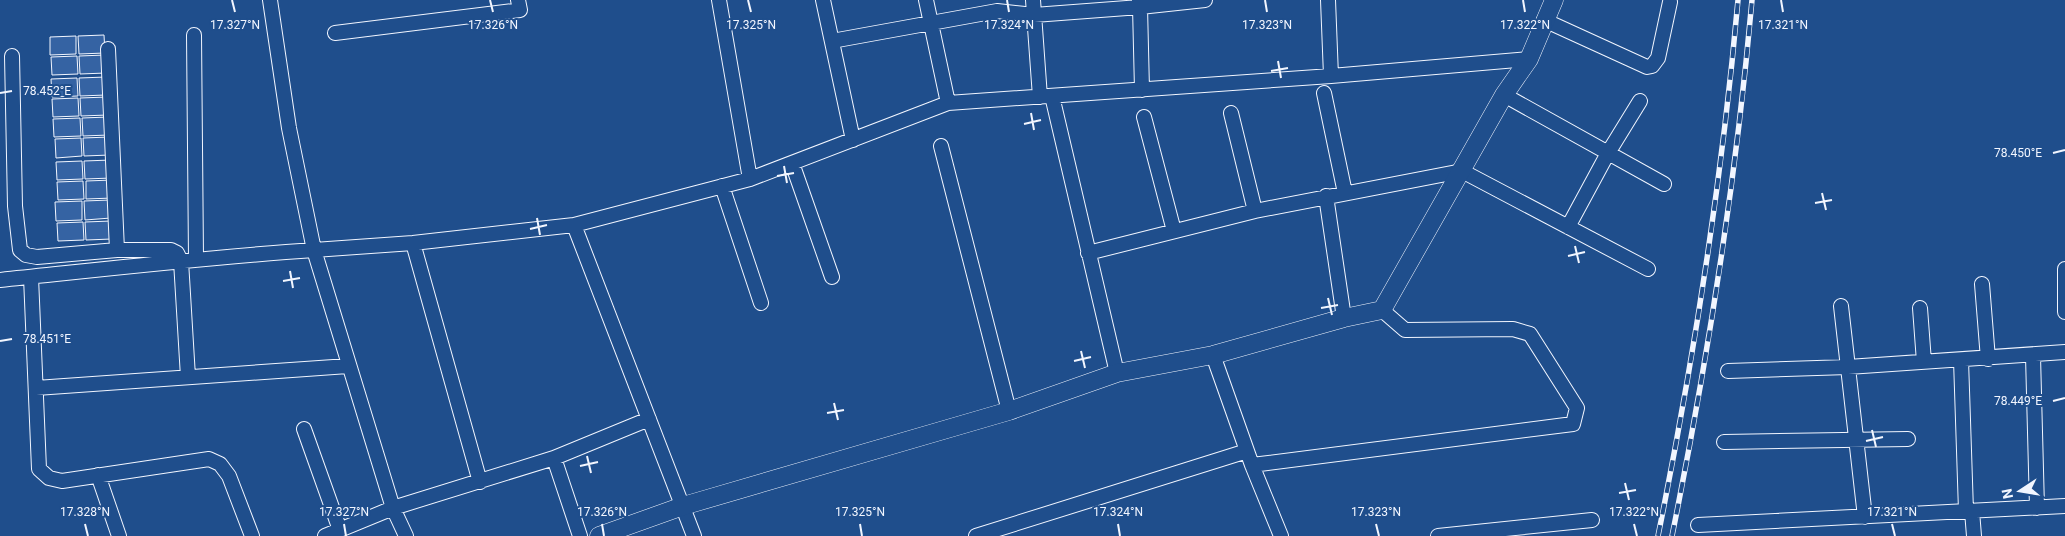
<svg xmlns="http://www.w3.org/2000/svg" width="2065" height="536" font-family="Roboto,sans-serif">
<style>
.building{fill:#3563a3;stroke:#f2f6ff}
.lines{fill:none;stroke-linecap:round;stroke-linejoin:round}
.minor-casing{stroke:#f2f6ff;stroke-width:16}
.tertiary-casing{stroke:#f2f6ff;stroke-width:19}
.minor{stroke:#1f4e8c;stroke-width:14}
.tertiary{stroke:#1f4e8c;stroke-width:18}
.rail-casing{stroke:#f2f6ff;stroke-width:5.5}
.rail{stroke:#1f4e8c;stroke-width:4;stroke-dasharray:11;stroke-linecap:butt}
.ticks{fill:none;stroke:#f2f6ff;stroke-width:2}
.ticks-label{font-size:12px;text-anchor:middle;fill:#f2f6ff;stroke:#1f4e8c;stroke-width:4;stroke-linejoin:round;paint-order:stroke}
</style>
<rect width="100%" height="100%" fill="#1f4e8c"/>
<path class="building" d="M104,35L105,53L79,54L78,36Z
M76,36V54L50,55V37Z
M105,55L106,73L80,74L79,56Z
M77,56L78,74L52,75L51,57Z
M106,77V95L80,96L79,78Z
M77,78L78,96L52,97L51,79Z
M107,97L108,115L81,116L80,98Z
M78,98L79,116L53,117L52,99Z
M108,117L109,135L83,136L82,118Z
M80,118L81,136L54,137L53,119Z
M109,137L110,155L84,156L83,138Z
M81,138L82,156L56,158L55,139Z
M111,160L112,178L85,179L84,161Z
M82,161L83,179L57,180L56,162Z
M112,180L113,198L86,199V181Z
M83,181L84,199L58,200L57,182Z
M110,200L111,218L85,220L84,201Z
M82,201V220L56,221L55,202Z
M111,221L112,239L86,240L85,222Z
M83,222L84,240L58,241L57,223Z"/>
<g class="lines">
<g class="minor-casing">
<path id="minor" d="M719,0L750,179
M823,0L853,140
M926,0L948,103
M1033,0L1040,97
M1328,0L1331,76
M1544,20L1647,67L1652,66L1658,58L1670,2
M335,33L520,10L518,0
M194,35L196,258
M832,41L997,11L1034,15L1140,7L1139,0
M108,49L117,250H171L177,253L181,261L188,377
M12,56L15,206L20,250L26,255L37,257L117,250
M1142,90L1140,7L1205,0
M1324,93L1345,193
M1504,95L1664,184
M1052,96L1117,373
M1231,113L1255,211
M1144,117L1174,231
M941,146L1009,411
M792,163L832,277
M722,186L761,303
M1326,196L1344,318
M574,225L694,536
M1568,227L1608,153L1640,101
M413,243L480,482
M1088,253L1255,211L1462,171L1648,269
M2065,269V312
M31,277L39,469L49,478L62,481L209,459L220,464L229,476L252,536
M0,280C105,269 209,257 314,250L289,128L270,0
M1982,284L1988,359
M1841,306L1865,517
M1920,308L1924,362
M1213,355L1252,465L1281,536
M2033,356L2037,508
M1961,360L1966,511
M1728,371L1848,367L2065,352
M36,388L348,366
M304,429L340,530
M1724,442L1908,439
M554,458L649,419
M1252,465L1573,424L1577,408L1530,334L1513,329L1405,330L1382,310
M98,475L119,536
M1972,511L1974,536
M1698,525L2065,506
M325,536L393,508L554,458L580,536
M406,536L393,508L314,250L413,243L574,225L750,179L948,103L1331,76L1529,59
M976,536L1247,451
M1438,536L1592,520"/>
</g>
<g class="tertiary-casing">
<path id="tertiary" d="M599,536L683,506L1009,411L1117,373L1213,355L1344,318L1382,310L1504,95L1529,59L1554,0"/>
</g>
<use href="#minor" class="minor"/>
<use href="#tertiary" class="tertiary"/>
<g class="rail-casing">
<path id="rail" d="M1658,536C1694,358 1722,180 1738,0
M1672,536C1708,358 1736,181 1752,0"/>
</g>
<use href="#rail" class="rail"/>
</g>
<path class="ticks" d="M232,0L235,12M490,0L493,12M748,0L751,12M1007,0L1009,12M1265,0L1267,12M1523,0L1525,12M1781,0L1783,12M1278,61L1281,78M1271,71L1288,68M0,93L12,91M1031,113L1034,130M1024,124L1041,120M2053,153L2065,150M784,166L787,183M777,176L794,173M1822,193L1826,210M1815,203L1832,200M537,218L540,235M530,229L547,225M1575,246L1579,263M1568,256L1585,252M290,271L293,288M283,281L300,278M1328,298L1332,315M1321,308L1338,305M0,341L12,339M1081,351L1085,368M1074,361L1091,357M2053,401L2065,398M834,403L838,420M827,413L844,410M1872,430L1876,447M1866,441L1883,437M587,456L591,473M580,466L598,462M1625,483L1629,500M1619,493L1636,490M85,524L88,536M344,524L346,536M602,524L604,536M860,524L862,536M1118,524L1120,536M1376,524L1379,536M1634,524L1637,536M1892,524L1895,536"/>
<g class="ticks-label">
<text x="235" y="29">17.327°N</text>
<text x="493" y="29">17.326°N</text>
<text x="751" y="29">17.325°N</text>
<text x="1009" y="29">17.324°N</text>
<text x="1267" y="29">17.323°N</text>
<text x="1525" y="29">17.322°N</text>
<text x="1783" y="29">17.321°N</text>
<text x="47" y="95">78.452°E</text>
<text x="2018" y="157">78.450°E</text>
<text x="47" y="343">78.451°E</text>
<text x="2018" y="405">78.449°E</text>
<text x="85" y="516">17.328°N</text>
<text x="344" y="516">17.327°N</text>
<text x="602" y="516">17.326°N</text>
<text x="860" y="516">17.325°N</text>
<text x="1118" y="516">17.324°N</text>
<text x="1376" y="516">17.323°N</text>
<text x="1634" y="516">17.322°N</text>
<text x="1892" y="516">17.321°N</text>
</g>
<g transform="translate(2020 491) rotate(258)" stroke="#1f4e8c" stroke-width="4" paint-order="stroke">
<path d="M0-4L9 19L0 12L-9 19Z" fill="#f2f6ff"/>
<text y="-8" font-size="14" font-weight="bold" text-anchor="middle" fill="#f2f6ff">N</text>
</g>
</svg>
